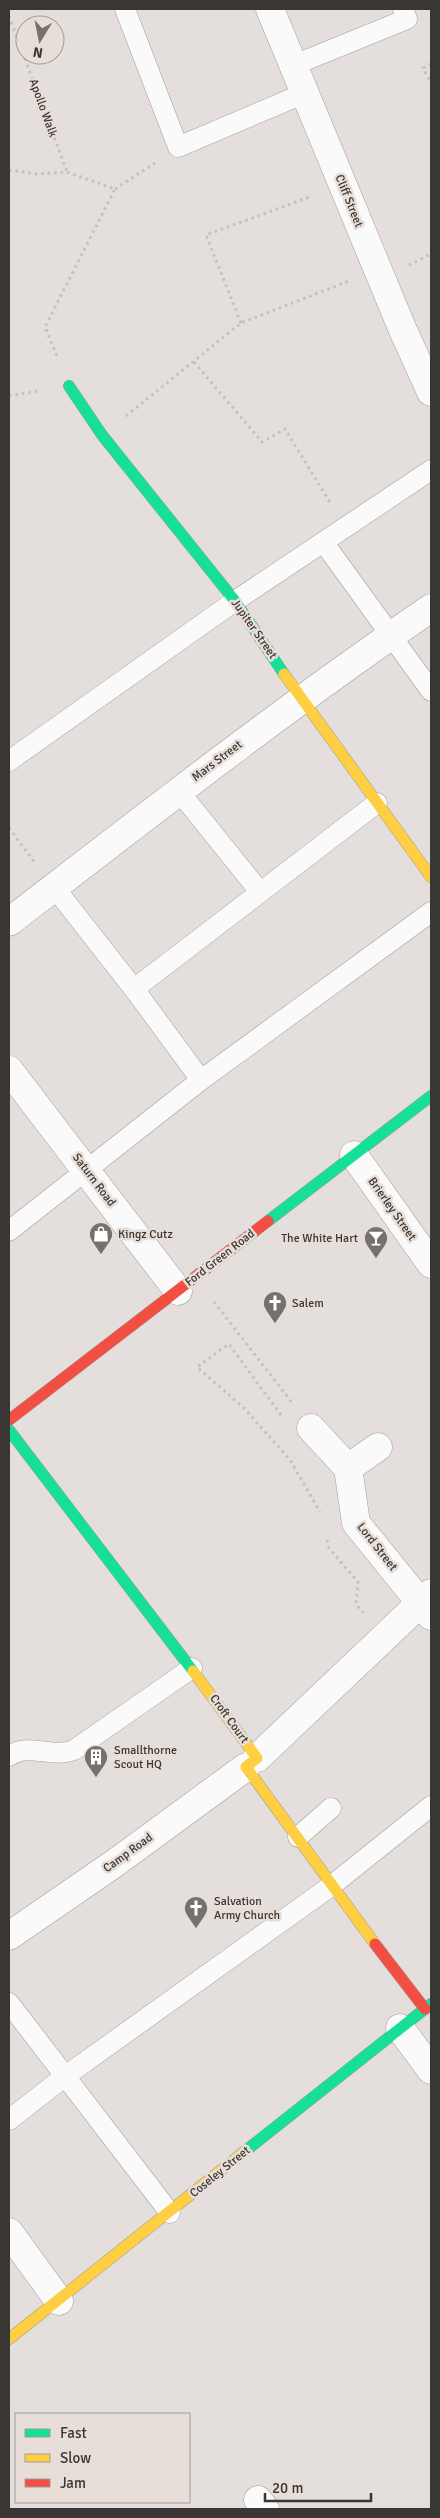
<svg xmlns="http://www.w3.org/2000/svg" width="440" height="2518" font-family="Signika,sans-serif">
<style>
.lines{fill:none;stroke-linecap:round;stroke-linejoin:round}
.lane-casing{stroke:#a19e9b;stroke-width:21}
.street-casing{stroke:#a19e9b;stroke-width:29}
.fast-casing{stroke:#a19e9b;stroke-width:12}
.slow-casing{stroke:#a19e9b;stroke-width:12}
.jam-casing{stroke:#a19e9b;stroke-width:12}
.path{stroke:#c3c1c0;stroke-width:3;stroke-dasharray:2.5 4;stroke-linecap:butt}
.lane{stroke:#fbfafa;stroke-width:20}
.street{stroke:#fbfafa;stroke-width:28}
.fast{stroke:#16e098;stroke-width:11}
.slow{stroke:#ffcf43;stroke-width:11}
.jam{stroke:#f24e42;stroke-width:11}
.labels{text-anchor:middle;dominant-baseline:central;stroke-width:5;stroke-linejoin:round;paint-order:stroke}
.street-label{font-size:12px;fill:#393633;stroke:#e8ded8}
.poi-label{font-size:12px;fill:#393633;stroke:#e8ded8;text-anchor:start}
</style>
<rect width="100%" height="100%" fill="#e4dfdc"/>
<g class="lines">
<g class="lane-casing">
<path id="lane" d="M125,9L178,147L305,93
M294,65L407,19L403,9
M324,543L431,691
M9,761L235,601L431,470
M178,790L260,892
M54,887L134,989L201,1080
M134,989L377,803
M9,1231L201,1080L431,912
M9,1756C30,1742 50,1759 74,1750L192,1668
M298,1837L331,1808
M9,2003L170,2213
M9,2120L64,2077L331,1886L431,1806"/>
</g>
<g class="street-casing">
<path id="street" d="M270,9L402,328L431,392
M9,922C148,815 286,707 431,608
M9,1070L178,1291
M354,1155L431,1264
M311,1428L348,1468L356,1523L431,1616
M348,1468L378,1447
M257,1758L431,1593
M9,1936L115,1863L246,1767
M400,2028L431,2070
M9,2232L59,2301
M258,2500L265,2509"/>
</g>
<g class="fast-casing">
<path id="fast" d="M69,386L102,435L235,601L284,674
M268,1221L431,1096
M9,1430L193,1671
M244,2152L431,2004"/>
</g>
<g class="slow-casing">
<path id="slow" d="M284,674L431,877
M193,1671L257,1758L246,1767L375,1944
M9,2339L244,2152"/>
</g>
<g class="jam-casing">
<path id="jam" d="M9,1420L268,1221
M375,1944L425,2009"/>
</g>
<path class="path" d="M9,16L67,172
M431,64L423,68L431,83
M9,170L37,174L67,172L115,189L45,327L57,356
M115,189L155,163
M409,265L431,254
M241,323L206,235L312,196
M194,362L262,442L285,429L331,504
M9,396L38,391
M126,416L241,323L349,281
M9,828L35,863
M214,1302L293,1404
M281,1415L229,1344L197,1367L244,1408L290,1460L320,1512
M327,1540L329,1548L358,1582L356,1604L363,1613"/>
<use href="#lane" class="lane"/>
<use href="#street" class="street"/>
<use href="#fast" class="fast"/>
<use href="#slow" class="slow"/>
<use href="#jam" class="jam"/>
</g>
<defs>
<g id="shop-pin" transform="scale(1.25)"><path d="M0 17L-7.5 6A9.5 9.5 0 1 1 7.5 6Z" fill="#75716e" stroke="#e8ded8"/><path d="M-5-2.5h2.3a2.7 3.5 0 0 1 5.4 0H5L5.5 6h-11ZM-1.5-2.5h3a1.5 2.3 0 0 0-3 0Z" fill="#fff"/></g>
<g id="bar-pin" transform="scale(1.25)"><path d="M0 17L-7.5 6A9.5 9.5 0 1 1 7.5 6Z" fill="#75716e" stroke="#e8ded8"/><path d="M-6-5H6L.8 .8V4.5H3.5V6h-7V4.5H-.8V.8Z" fill="#fff"/></g>
<g id="church-pin" transform="scale(1.25)"><path d="M0 17L-7.5 6A9.5 9.5 0 1 1 7.5 6Z" fill="#75716e" stroke="#e8ded8"/><path d="M-1.2-6h2.4v3.5h3.3v2.4h-3.3V6h-2.4V-.1h-3.3v-2.4h3.3Z" fill="#fff"/></g>
<g id="building-pin" transform="scale(1.25)"><path d="M0 17L-7.5 6A9.5 9.5 0 1 1 7.5 6Z" fill="#75716e" stroke="#e8ded8"/><path d="M-4-6H4V6H1V3H-1V6H-4ZM-2.5-4.3h1.7v1.8h-1.7ZM.8-4.3h1.7v1.8H.8ZM-2.5-1h1.7V.8h-1.7ZM.8-1h1.7V.8H.8Z" fill="#fff"/></g>
</defs>
<g fill-rule="evenodd">
<use href="#shop-pin" x="101" y="1234"/>
<use href="#bar-pin" x="376" y="1238"/>
<use href="#church-pin" x="275" y="1303"/>
<use href="#building-pin" x="96" y="1757"/>
<use href="#church-pin" x="196" y="1908"/>
</g>
<g class="labels">
<g class="street-label">
<text transform="translate(43 108) rotate(70)">Apollo Walk</text>
<text transform="translate(349 201) rotate(68)">Cliff Street</text>
<text transform="translate(254 629) rotate(55)">Jupiter Street</text>
<text transform="translate(217 761) rotate(-37)">Mars Street</text>
<text transform="translate(94 1180) rotate(53)">Saturn Road</text>
<text transform="translate(392 1209) rotate(55)">Brierley Street</text>
<text transform="translate(220 1258) rotate(-38)">Ford Green Road</text>
<text transform="translate(377 1547) rotate(52)">Lord Street</text>
<text transform="translate(229 1719) rotate(54)">Croft Court</text>
<text transform="translate(128 1853) rotate(-36)">Camp Road</text>
<text transform="translate(220 2172) rotate(-39)">Coseley Street</text>
</g>
<g class="poi-label">
<text x="118" y="1234">Kingz Cutz</text>
<text x="358" y="1238" text-anchor="end">The White Hart</text>
<text x="292" y="1303">Salem</text>
<text x="114" y="1750">Smallthorne<tspan x="114" dy="14">Scout HQ</tspan></text>
<text x="214" y="1901">Salvation<tspan x="214" dy="14">Army Church</tspan></text>
</g>
</g>
<rect width="440" height="2518" fill="none" stroke="#393633" stroke-width="20"/>
<rect x="15" y="2413" width="175" height="90" fill="#e8ded8" stroke="#a29b96"/>
<rect x="25" y="2429" width="25" height="8" fill="#16e098" stroke="#a29b96"/>
<text x="60" y="2438" font-size="15" fill="#393633">Fast</text>
<rect x="25" y="2454" width="25" height="8" fill="#ffcf43" stroke="#a29b96"/>
<text x="60" y="2463" font-size="15" fill="#393633">Slow</text>
<rect x="25" y="2479" width="25" height="8" fill="#f24e42" stroke="#a29b96"/>
<text x="60" y="2488" font-size="15" fill="#393633">Jam</text>
<g transform="translate(40 40) rotate(190)"><circle r="24" fill="#e8ded8" stroke="#a29b96"/>
<path d="M0-4L9 19L0 12L-9 19Z" fill="#75716e"/>
<text y="-8" font-size="14" font-weight="bold" text-anchor="middle" fill="#393633">N</text>
</g>
<path d="M265 2493v8h106v-8" fill="none" stroke="#393633" stroke-width="2.5"/>
<text x="272" y="2493" font-size="15" fill="#393633" stroke="#e8ded8" stroke-width="4" paint-order="stroke">20 m</text>
</svg>
